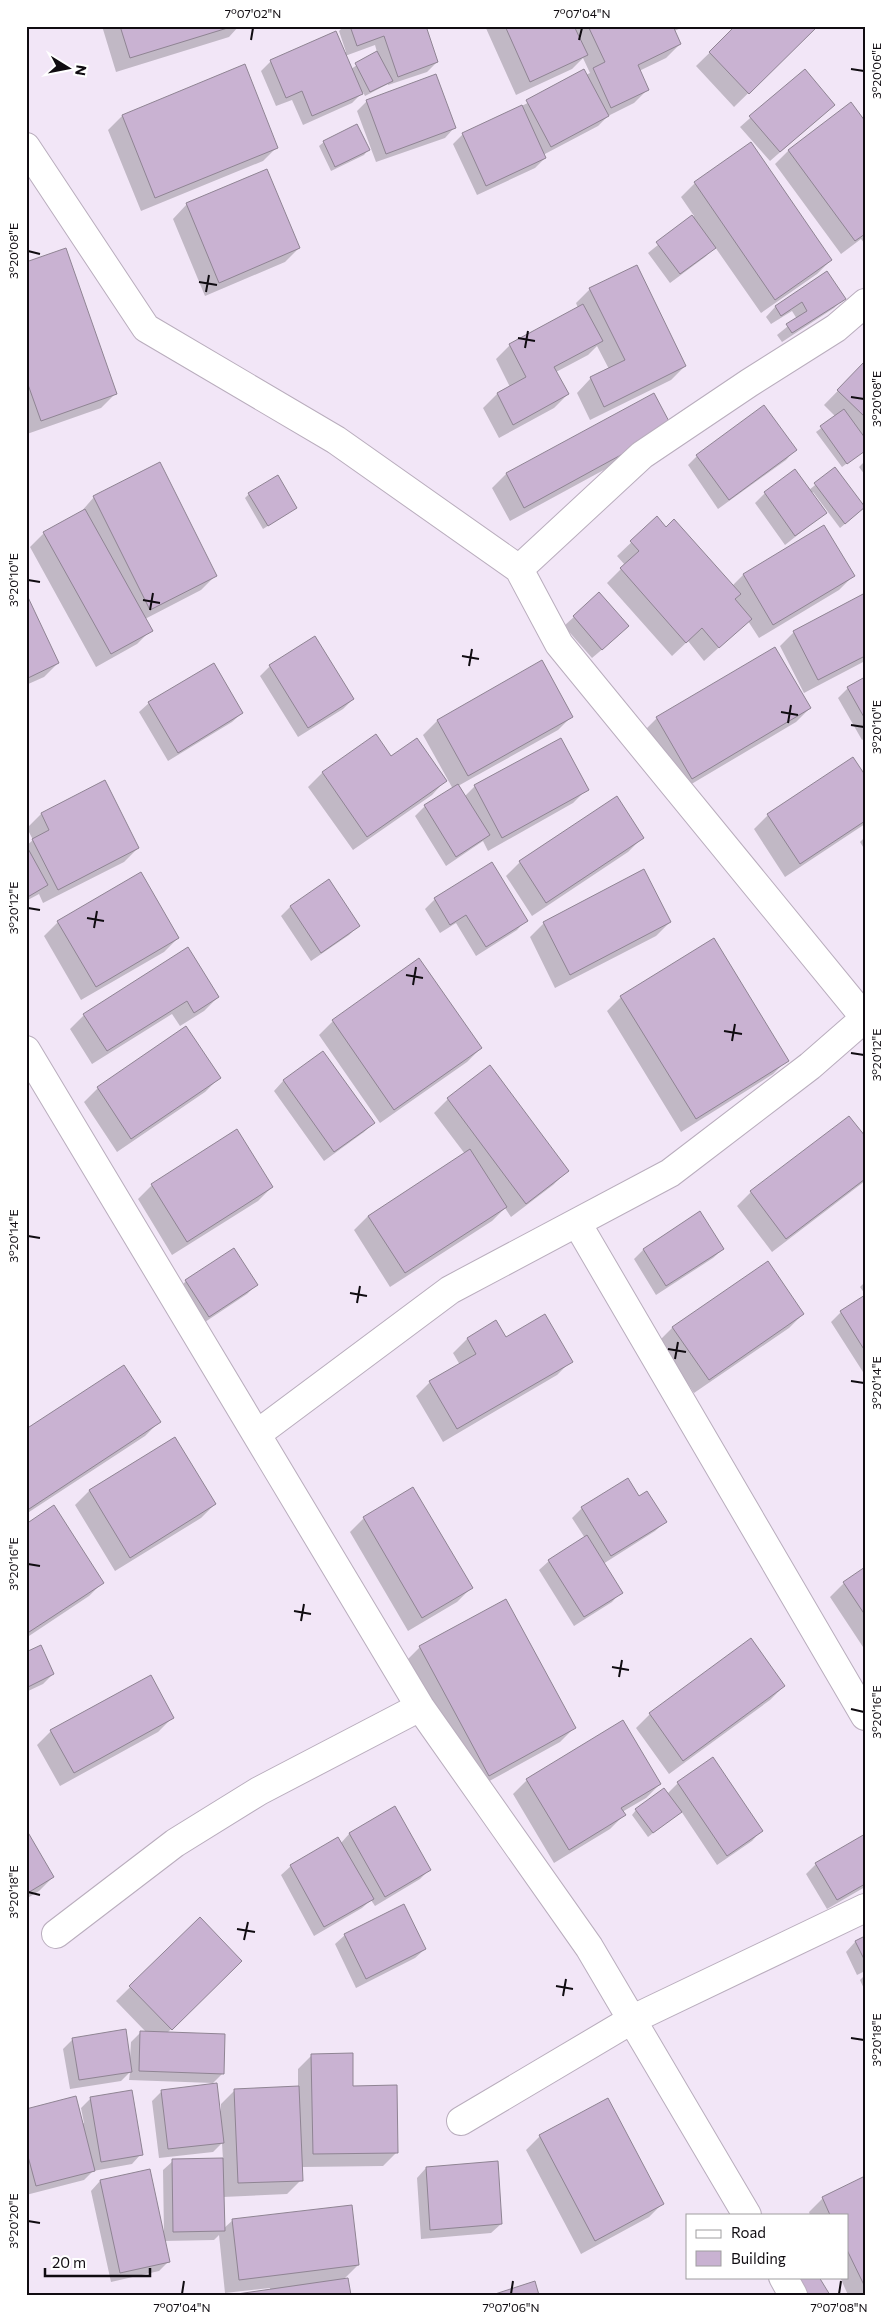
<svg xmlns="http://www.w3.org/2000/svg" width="891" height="2321" font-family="Commissioner,sans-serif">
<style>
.shadow{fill:#0003;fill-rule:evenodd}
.building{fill:#c9b2d2;stroke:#8f8493}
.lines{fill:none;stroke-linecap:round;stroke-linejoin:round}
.minor-casing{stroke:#b9adbd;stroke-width:30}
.minor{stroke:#fff;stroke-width:28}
.ticks{fill:none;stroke:#100c11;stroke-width:2}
.neatline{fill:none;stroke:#100c11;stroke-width:2}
.ticks-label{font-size:12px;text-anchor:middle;fill:#100c11}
</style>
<rect width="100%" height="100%" fill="#f2e6f7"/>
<path class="shadow" d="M102,26H239L229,37L116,72Z
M344,26H425L437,62L427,72L388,85V84L365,96L363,92L352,103L303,125L292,100L276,106L261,71L271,61L346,52L339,31ZM375,45L377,52L351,69L345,56Z
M485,26H686L674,31L680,44L666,58L639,71L648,89L634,103L608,116L598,126L543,155L545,158L535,168L477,195L453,144L463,134L590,73L583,58L572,69L516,95Z
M737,26H817L734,107L696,66Z
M804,70L834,105L770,161L740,127Z
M367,101L454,128L445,138L376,162L357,111Z
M122,116L277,147L263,161L141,211L108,130Z
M865,123V244L861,239L841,254L775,164L789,150Z
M324,142L368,150L364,155L331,171L319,146Z
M266,170L299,248L285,262L205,296L173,219L187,204Z
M695,183L831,260L817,274L761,313L715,247L705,257L670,283L648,253L694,216L681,197Z
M26,264L115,394L101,408L27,434Z
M827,273L844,298L834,308L782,342L777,335L797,319L792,311L771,324L766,317L775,307Z
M590,289L685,366L671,380L590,420L577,393L591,378L609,369L597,346L588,355L556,372L568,394L554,408L499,438L483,408L497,394L510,387L496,359L510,345L578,308L576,303Z
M865,363V450L842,467L816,432L836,417L824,405Z
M653,395L657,441L510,521L492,488L506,474Z
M795,450L786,460L718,509L688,465L697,456Z
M865,461V475L859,467Z
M835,469L864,508L840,528L813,492L811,493L825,513L785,545L755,503L765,493L809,490Z
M249,494L296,508L263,529L245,498Z
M94,497L215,576L201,590L145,619L151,630L137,644L96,667L30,547L44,533L81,512Z
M657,518L666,529L732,586L743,575L824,527L853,576L839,590L759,638L748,621L704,661L688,641L672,656L607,583L625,565L617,556Z
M599,594L618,636L592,658L564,626Z
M865,595V661L804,693L780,646L794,632Z
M26,596L58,663L44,677L26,685Z
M315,638L353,699L343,709L298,737L260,676L270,666Z
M865,678V738L862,740L838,698L848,688Z
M149,703L242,713L232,722L168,761L139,712Z
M810,708L796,722L678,792L643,732L657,718Z
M572,716L558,730L458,786L465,796L475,786L587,789L573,803L488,851L483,841L446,866L415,816L425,806L453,789L423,735L437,721Z
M376,736L391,758L445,781L432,795L353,850L308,787L322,773Z
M865,778V824L785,877L754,829L768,815Z
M104,782L138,848L124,862L43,903L39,894L26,901V846L33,840L27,828L41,814Z
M865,837V850L860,842Z
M642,838L628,852L532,916L506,876L520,862Z
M140,874L178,938L164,952L81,1000L44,936L58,922Z
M329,881L358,926L349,935L311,961L281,916L290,907Z
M435,899L526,920L517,930L476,956L456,923L440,933L425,909Z
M670,922L656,936L555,988L530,937L544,923Z
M218,997L204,1011L180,1026L172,1014L92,1064L70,1029L84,1015Z
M621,997L787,1060L773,1074L681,1132L607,1011Z
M333,1021L481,1048L467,1062L380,1123L319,1035Z
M323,1052L373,1123L364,1132L324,1161L274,1091L283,1081Z
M219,1078L205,1092L117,1152L84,1102L98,1088Z
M448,1099L567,1171L553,1185L511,1217L505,1208L492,1221L390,1287L354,1230L368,1216L465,1154L434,1113Z
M865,1138V1181L772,1252L737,1206L751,1192Z
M152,1185L272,1187L258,1201L172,1255L138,1199Z
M723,1249L713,1258L656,1295L634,1259L643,1250Z
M186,1281L256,1285L247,1294L199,1326L177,1290Z
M865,1282V1294L860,1287Z
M865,1296V1370L863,1372L831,1322L841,1312Z
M803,1314L789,1328L694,1393L659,1341L673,1327Z
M467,1339L571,1361L557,1375L443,1442L416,1396L430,1382L460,1365L453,1353Z
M159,1422L145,1436L26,1514V1431Z
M174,1438L215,1504L201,1518L115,1571L75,1505L89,1491Z
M413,1489L471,1588L457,1602L408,1631L350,1532L364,1518Z
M638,1498L665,1522L655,1531L603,1564L621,1592L612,1602L574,1626L539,1570L549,1561L585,1538L572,1518L582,1508Z
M26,1525L103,1582L89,1596L26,1638Z
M865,1569V1650L830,1597L844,1583Z
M420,1647L574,1728L560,1742L475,1789L406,1661Z
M26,1654L53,1674L43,1684L26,1692Z
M784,1686L770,1700L669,1774L636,1728L650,1714Z
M172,1718L158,1732L60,1786L37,1745L51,1731Z
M713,1759L761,1831L752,1841L717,1865L681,1811L648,1837L632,1815L636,1810L667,1794L678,1783Z
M527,1780L660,1784L646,1798L622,1812L624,1815L610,1829L554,1863L513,1794Z
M394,1808L429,1870L420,1879L375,1906L371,1900L362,1908L314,1936L281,1875L291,1866L341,1843L349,1834Z
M26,1831L53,1877L39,1891L26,1899Z
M865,1835V1887L827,1909L806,1874L816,1864Z
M200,1918L240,1961L167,2033L223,2073L213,2083L129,2080L130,2072L121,2081L70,2089L63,2049L73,2039L130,2058L131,2042L140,2033H147L116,2001Z
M345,1935L425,1949L415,1958L356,1988L335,1944Z
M865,1938V1971L857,1975L846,1952L855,1942Z
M865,1975V1991L860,1980Z
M312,2055L352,2087L397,2152L383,2166L301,2167V2180L287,2194L223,2197V2229L233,2220L358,2265L343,2280L270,2290V2288L225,2293L219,2235L214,2240L164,2241L169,2261L159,2271L111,2282L91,2191L100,2181L164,2235L163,2170L173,2161L223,2160L222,2143L213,2152L159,2158L152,2101L162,2091L221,2111V2104L235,2090L298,2087V2069Z
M91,2098L141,2154L132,2164L93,2171L84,2180L26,2195V2111L82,2124L84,2123L81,2108Z
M540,2136L663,2203L649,2217L581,2254L526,2150Z
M426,2168L501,2224L491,2233L421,2239L417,2178Z
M865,2178V2295H848L840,2277H847V2215H810L809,2212L823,2198Z"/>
<path class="building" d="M120,26H234L130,58Z
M350,26H426L438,62L398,77L384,36L357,46Z
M505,26H574L588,55L530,82Z
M588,26H673L681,44L638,65L649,90L611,108L593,68L605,62Z
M735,26H818L749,94L709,52Z
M336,31L363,94L312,116L302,91L286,98L270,60Z
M377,51L393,81L370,92L355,63Z
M245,64L278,148L155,198L122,115Z
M584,69L609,116L551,147L526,100Z
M805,69L835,105L780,152L749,116Z
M436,74L456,128L386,154L366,100Z
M851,102L865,121V234L855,241L788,150Z
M522,105L546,158L486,186L462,133Z
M357,124L370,150L335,167L323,141Z
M751,142L832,260L775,300L694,182Z
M267,169L300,248L219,283L186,203Z
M692,215L716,248L680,274L656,242Z
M66,248L117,394L41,421L26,379V262Z
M637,265L686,366L604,407L590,377L625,360L589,288Z
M827,271L846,299L792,333L786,324L807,311L802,302L781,316L775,306Z
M583,304L603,341L554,367L569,394L513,425L497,393L526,377L509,344Z
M865,361V417L837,390Z
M654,393L672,427L524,508L506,473Z
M764,405L797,450L729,500L696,455Z
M844,409L865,438V451L847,464L820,426Z
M160,462L217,576L150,610L93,496Z
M835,467L865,507L845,524L814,483Z
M795,469L827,513L795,536L764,492Z
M278,475L297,508L268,526L248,493Z
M85,509L153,631L111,654L43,532Z
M657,516L666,527L674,519L741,594L735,599L752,619L719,648L702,628L686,643L620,568L639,551L630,541Z
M824,525L855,576L773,625L743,574Z
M599,592L629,626L602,650L573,616Z
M26,593L59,663L26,679Z
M865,593V656L818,680L793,631Z
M315,636L354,699L308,728L269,665Z
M775,647L811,708L692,779L656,717Z
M542,660L573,717L468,776L437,720Z
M214,663L243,713L178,753L148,702Z
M865,677V719L847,687Z
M376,734L391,756L417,738L447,781L367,837L322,772Z
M561,738L589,790L502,838L474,785Z
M853,757L865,775V821L800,864L767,814Z
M105,780L139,848L58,890L32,839L49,830L41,813Z
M458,784L490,835L456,857L424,805Z
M617,796L644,838L546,903L519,861Z
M26,845L48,885L26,898Z
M492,862L528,921L486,947L466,915L450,925L434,898Z
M644,869L671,922L570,975L543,922Z
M141,872L179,938L96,987L57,921Z
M329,879L360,926L321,953L290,906Z
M714,938L789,1061L696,1119L620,996Z
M188,947L219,997L194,1013L187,1001L107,1051L83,1014Z
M419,958L482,1048L394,1110L332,1020Z
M186,1026L221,1078L131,1139L97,1087Z
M323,1051L375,1123L334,1152L283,1080Z
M490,1065L569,1171L526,1204L447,1098Z
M849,1116L865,1136V1179L786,1239L750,1191Z
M237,1129L273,1187L187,1242L151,1184Z
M470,1149L507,1207L405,1273L368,1216Z
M700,1211L724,1249L666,1286L643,1249Z
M234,1248L258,1285L209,1317L185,1280Z
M768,1261L804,1314L709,1380L672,1327Z
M865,1295V1351L840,1311Z
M545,1314L573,1362L457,1429L429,1381L476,1354L467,1338L496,1320L506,1337Z
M124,1365L161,1422L26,1511V1429Z
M175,1437L216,1504L130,1558L89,1490Z
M628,1478L639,1496L647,1491L667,1522L611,1556L581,1507Z
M413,1487L473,1588L422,1618L363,1517Z
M54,1505L104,1583L26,1634V1524Z
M587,1535L623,1593L584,1617L548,1560Z
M865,1567V1615L843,1582Z
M506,1599L576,1728L489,1776L419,1646Z
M751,1638L785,1686L683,1761L649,1713Z
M41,1645L54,1674L26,1688V1652Z
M151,1675L174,1718L74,1773L50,1730Z
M623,1720L661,1784L621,1808L626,1815L569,1850L526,1779Z
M713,1757L763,1831L727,1856L677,1782Z
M664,1788L682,1812L653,1833L635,1809Z
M395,1806L431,1870L385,1897L349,1833Z
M26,1829L54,1877L26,1894Z
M865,1834V1884L837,1900L815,1863Z
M338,1837L374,1899L324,1927L290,1865Z
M404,1904L426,1949L366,1979L344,1934Z
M200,1917L242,1961L172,2030L129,1986Z
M865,1936V1961L855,1941Z
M126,2029L132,2072L79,2080L72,2038Z
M140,2031L225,2034L224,2074L139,2071Z
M353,2053V2086L397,2085L398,2153L313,2154L311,2054Z
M217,2083L224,2143L168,2149L161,2090Z
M299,2086L303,2181L238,2183L234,2089Z
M132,2090L143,2155L101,2162L90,2097Z
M76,2096L95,2171L36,2186L26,2149V2109Z
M608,2098L664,2204L595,2241L539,2135Z
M223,2158L225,2231L173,2232L172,2159Z
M498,2161L502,2224L430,2230L426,2167Z
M150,2169L170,2262L120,2273L100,2180Z
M865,2176V2287L847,2250V2215H830L822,2197Z
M352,2205L359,2265L239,2280L232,2219Z
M785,2277H819L830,2295H796Z
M348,2278L351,2295H237V2294Z
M535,2281L539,2295H492Z"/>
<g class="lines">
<g class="minor-casing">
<path id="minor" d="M26,147L146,328L336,440L519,569L559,644L865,1018
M519,569L642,455L749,383L836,328L865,303
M26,1050L420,1707L589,1947L747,2215
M577,1223L865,1716
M257,1434L450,1290L670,1173L810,1066L865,1018
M56,1934L175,1843L259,1791L420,1707
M461,2121L633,2019L865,1908
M783,2277L793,2295"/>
</g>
<use href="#minor" class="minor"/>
</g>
<path class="ticks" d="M251,40L253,28M579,40L582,28M851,69L864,71M28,251L40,254M199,282L217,285M206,292L209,275M518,338L535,341M525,348L528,331M851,397L864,399M28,580L40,582M143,600L160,603M150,610L153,593M462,656L479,659M469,666L472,649M781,712L798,715M788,723L791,705M851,725L864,727M28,908L40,910M87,918L104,921M94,928L97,911M406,975L423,978M413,985L416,967M724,1031L742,1034M732,1041L735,1024M851,1053L864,1055M28,1236L40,1238M350,1293L367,1296M357,1303L360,1286M668,1349L686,1352M675,1359L678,1342M851,1381L864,1383M28,1564L40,1566M294,1611L311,1614M301,1621L304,1604M612,1667L629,1670M619,1677L622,1660M851,1709L864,1712M28,1892L40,1895M237,1929L255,1932M244,1940L248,1922M556,1986L573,1989M563,1996L566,1979M851,2038L864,2040M28,2221L40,2223M182,2294L184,2281M511,2294L513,2281M839,2294L841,2281"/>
<rect width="891" height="2321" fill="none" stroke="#ffffff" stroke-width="55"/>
<rect x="686" y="2214" width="162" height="65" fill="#ffffff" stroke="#9f9ea0"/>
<rect x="696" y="2230" width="25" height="8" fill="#ffffff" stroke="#9f9ea0"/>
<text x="731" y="2238" font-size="15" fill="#100c11">Road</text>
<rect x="696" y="2251" width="25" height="15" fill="#c9b2d2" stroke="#9f9ea0"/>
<text x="731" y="2264" font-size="15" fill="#100c11">Building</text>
<g transform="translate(68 68) rotate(100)" stroke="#ffffff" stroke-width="4" paint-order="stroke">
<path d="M0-4L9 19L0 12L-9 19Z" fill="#100c11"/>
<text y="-8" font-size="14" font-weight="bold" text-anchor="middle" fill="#100c11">N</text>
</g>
<path d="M45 2268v8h105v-8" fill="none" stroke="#100c11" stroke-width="2.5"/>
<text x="52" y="2268" font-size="15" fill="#100c11" stroke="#ffffff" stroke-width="4" paint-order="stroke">20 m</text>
<rect x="28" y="28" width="836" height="2266" class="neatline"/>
<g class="ticks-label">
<text x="253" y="18">7°07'02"N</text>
<text x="582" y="18">7°07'04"N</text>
<text transform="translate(877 71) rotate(-90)" y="4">3°20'06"E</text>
<text transform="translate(14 251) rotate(-90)" y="4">3°20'08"E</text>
<text transform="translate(877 399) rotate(-90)" y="4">3°20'08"E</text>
<text transform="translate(14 580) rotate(-90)" y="4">3°20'10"E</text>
<text transform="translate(877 727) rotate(-90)" y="4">3°20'10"E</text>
<text transform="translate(14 908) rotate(-90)" y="4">3°20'12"E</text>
<text transform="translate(877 1055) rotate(-90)" y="4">3°20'12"E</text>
<text transform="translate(14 1236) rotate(-90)" y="4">3°20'14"E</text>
<text transform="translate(877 1383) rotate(-90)" y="4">3°20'14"E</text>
<text transform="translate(14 1564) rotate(-90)" y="4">3°20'16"E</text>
<text transform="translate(877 1712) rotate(-90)" y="4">3°20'16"E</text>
<text transform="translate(14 1892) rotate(-90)" y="4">3°20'18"E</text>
<text transform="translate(877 2040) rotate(-90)" y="4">3°20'18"E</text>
<text transform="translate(14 2221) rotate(-90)" y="4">3°20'20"E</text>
<text x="182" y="2312">7°07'04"N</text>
<text x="511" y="2312">7°07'06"N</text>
<text x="839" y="2312">7°07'08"N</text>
</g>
</svg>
